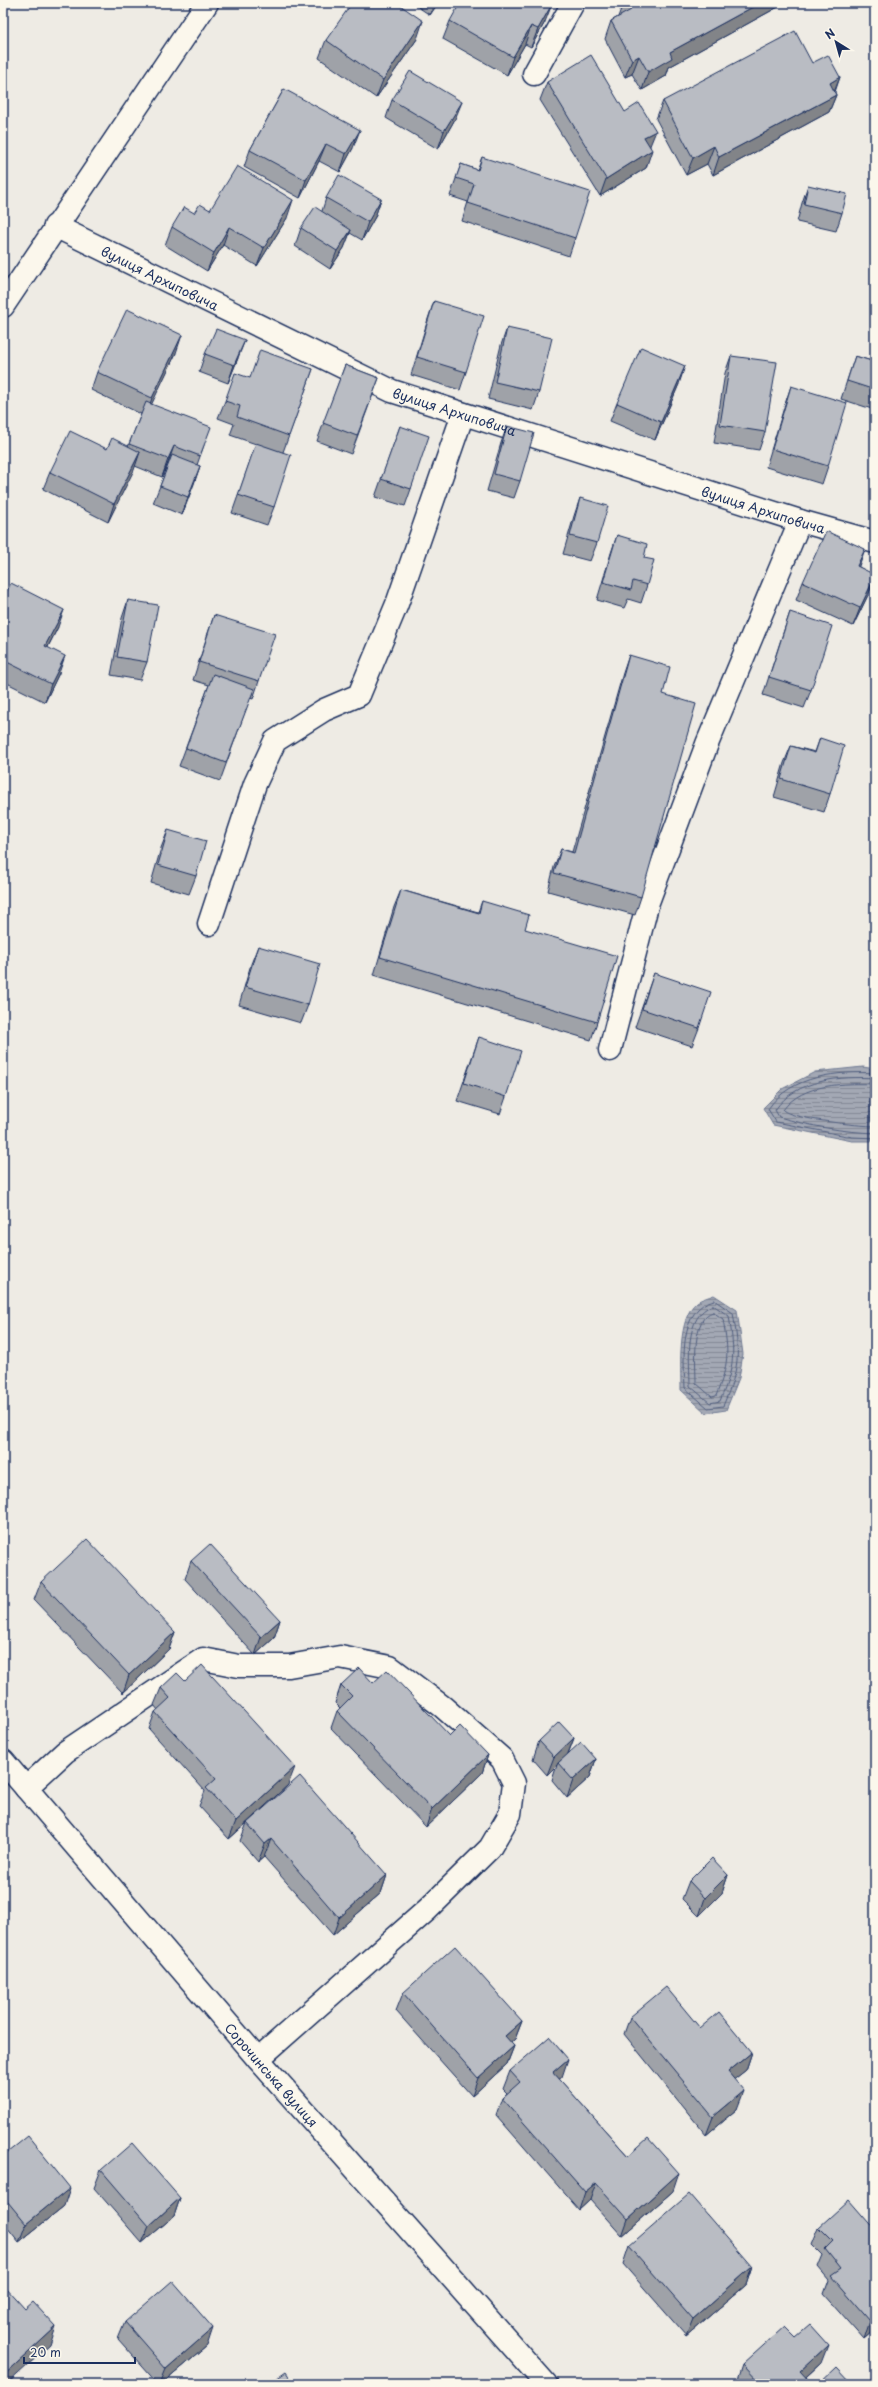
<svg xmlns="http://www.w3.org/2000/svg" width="878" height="2387" font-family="'Playpen Sans',sans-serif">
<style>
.water{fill:url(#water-rules);stroke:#6d7892}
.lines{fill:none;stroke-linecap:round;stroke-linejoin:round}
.shore{stroke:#515f80;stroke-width:1}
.street-casing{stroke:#1b2f5e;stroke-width:25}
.secondary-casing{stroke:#1b2f5e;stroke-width:25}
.street{stroke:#fbf7ec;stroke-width:22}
.secondary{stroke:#fbf7ec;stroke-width:22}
.wall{fill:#9fa2a8;stroke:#1b2f5e}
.shaded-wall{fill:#828488;stroke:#1b2f5e}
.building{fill:#b9bcc3;stroke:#1b2f5e}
.labels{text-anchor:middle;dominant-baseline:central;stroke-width:3.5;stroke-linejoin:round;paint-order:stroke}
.street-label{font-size:13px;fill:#1b2f5e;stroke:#fbf7ec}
</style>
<defs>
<pattern id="water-rules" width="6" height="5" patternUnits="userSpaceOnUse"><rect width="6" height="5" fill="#a3a8b4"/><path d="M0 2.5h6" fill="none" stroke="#848996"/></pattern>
</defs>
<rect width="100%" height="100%" fill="#eeebe4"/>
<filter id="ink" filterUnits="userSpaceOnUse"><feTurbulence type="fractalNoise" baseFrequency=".025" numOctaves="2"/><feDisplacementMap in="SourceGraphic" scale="8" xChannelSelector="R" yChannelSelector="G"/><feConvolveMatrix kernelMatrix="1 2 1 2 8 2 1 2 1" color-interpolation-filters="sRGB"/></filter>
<g filter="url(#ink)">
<path class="water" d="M863,1067L875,1069V1141H852L773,1125L763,1108L782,1089L815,1072Z
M714,1295L737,1310L743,1354L739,1378L726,1410L706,1413L681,1390C681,1366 677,1318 697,1302C701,1299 709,1297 714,1295Z"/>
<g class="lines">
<path class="shore" d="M875,1073C839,1071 791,1075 768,1109L776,1122L852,1137L875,1138
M875,1078C841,1076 796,1079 775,1110L779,1117C810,1126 843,1132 875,1133
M875,1084C846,1083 802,1083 783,1110C791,1119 860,1126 875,1126
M714,1300L733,1313C740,1355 740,1366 723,1406L708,1408L685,1388C684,1359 678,1309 714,1300Z
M713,1305L729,1316C735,1354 735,1365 720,1401L710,1403L690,1386C690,1360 683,1316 713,1305Z
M713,1312L723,1319C729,1354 729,1363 716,1396L712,1397L696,1383C696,1365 691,1317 713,1312Z"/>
<g class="street-casing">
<g id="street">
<path d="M534,74L573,3"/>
<path id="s1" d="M55,226L392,391L800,521L875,542"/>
<path d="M3,306L207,3"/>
<path d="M209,924L255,784L275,741L324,710L359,695L397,604L463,414"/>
<path d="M610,1050L648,902L707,744L800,521"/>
<path d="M26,1788L65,1752L203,1659L239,1666H289L340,1657L390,1667L443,1707L502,1759L514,1783L510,1814L490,1848L427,1910L258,2059"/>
</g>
</g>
<g class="secondary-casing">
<g id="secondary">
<path id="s2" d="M3,1761L258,2059L546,2384"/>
</g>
</g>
<use href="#street" class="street"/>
<use href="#secondary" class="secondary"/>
</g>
<path class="wall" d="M412,3H438L430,15Z
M623,3H780L778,7L669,67L666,76L642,90L632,74L625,77L605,39L611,21L618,17Z
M493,4L545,22L531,47L525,44L507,75L443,39L450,21Z
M417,39L376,98L319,58L326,40Z
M812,63L840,77L835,92L836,95L829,112L713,175L707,164L686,175L656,119L663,101Z
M547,82L625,112L650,146L646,168L600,196L540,100Z
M284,89L353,148L340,172L319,161L300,198L244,167L250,150Z
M392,100L455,119L438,149L386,118Z
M482,157L575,238L569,256L462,221L468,202L450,196L461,164L477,170Z
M808,185L842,213L836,231L797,222L802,203Z
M326,198L381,199L375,217L362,240L350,233L344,248L330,269L295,246L301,228L322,211Z
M210,210L287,218L257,266L223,245L207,271L165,245L172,227L194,213Z
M434,301L466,372L460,390L411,375L428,319Z
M507,328L539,392L533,410L488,399L501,345Z
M176,353L151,404L204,445L197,465L200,466L182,515L153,503L169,464L168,463L162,477L135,466L108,522L43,489L50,472L107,449L128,447L141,414L91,390L97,372Z
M205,354L238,358L228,383L199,372Z
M731,356L765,432L759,450L714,443L725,373Z
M855,356L875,362V410L841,399Z
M345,365L379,378L351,454L317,441Z
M313,369L283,452L274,507L267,525L232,513L256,444L230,435L234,424L218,418L225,401L250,378Z
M679,384L655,440L610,421L617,403Z
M791,386L828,466L822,484L766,467L785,404Z
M400,426L411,489L405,506L375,497Z
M507,426L520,481L514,498L487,491L501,443Z
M580,498L597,543L590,561L563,554L574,516Z
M617,535L644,558L647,585L641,603L628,599L624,608L597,600L611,553Z
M859,567L875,577L869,593L853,626L796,600L803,582Z
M3,599L58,627L48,647L59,673L45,702L3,681Z
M128,600L147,662L140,680L111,675L122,618Z
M790,612L811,690L804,708L763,695L784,630Z
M214,615L259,681L253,699L250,698L220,781L179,766L209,685L193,680L208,633Z
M629,655L663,694L641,897L635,915L548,891L554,867L561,849L572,852L623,673Z
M820,738L830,794L824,812L774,797L784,763L791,746L815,752Z
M168,830L196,876L189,894L151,883L161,848Z
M401,890L478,912L482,901L525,929L597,1022L591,1040L374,975L394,907Z
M258,946L308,1005L301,1023L239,1005L251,964Z
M654,973L699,1028L692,1046L635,1027Z
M479,1037L506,1097L500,1114L457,1101Z
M191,1561L280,1620L274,1638L255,1655L185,1579Z
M41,1582L175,1632L169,1649L123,1693L34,1600Z
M185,1681L288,1785L250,1820L387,1875L381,1893L333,1935L264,1857L258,1862L240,1841L247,1823L229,1839L199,1806L205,1791L149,1729L155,1712L158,1710L154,1705L161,1688Z
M373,1683L450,1736L488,1755L482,1773L426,1827L331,1728L337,1711L340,1708L335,1703L341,1685Z
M574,1738L568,1754L596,1759L590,1777L567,1798L552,1780L557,1765L547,1775L533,1759L539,1741Z
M728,1875L722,1893L699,1916L682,1899L689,1881Z
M403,1993L522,2021L515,2039L511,2043L514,2046L507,2064L472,2096L396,2011Z
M630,2017L700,2028L752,2052L746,2070L734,2079L737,2109L706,2135L624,2034Z
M510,2071L562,2077L559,2079L628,2156L673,2191L622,2236L590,2200L579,2210L496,2115L502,2098L507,2093L503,2089Z
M3,2156L64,2206L19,2242L3,2222Z
M101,2170L180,2198L174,2216L142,2243L94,2188Z
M819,2227L875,2230V2329L864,2339L824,2294L829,2280L818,2267L823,2255L812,2244Z
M629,2246L752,2267L746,2285L686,2336L623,2264Z
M125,2322L207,2346L162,2384H158L118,2339Z
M796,2337L821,2363L806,2377L812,2384H737L736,2383L742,2365Z"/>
<path class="shaded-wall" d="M434,3H438L430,15Z
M760,3H780L778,7L669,67L666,76L642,90L648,72L670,52Z
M552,4L545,22L531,47L538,29Z
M423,21L417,39L376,98L383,80Z
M531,26L525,44L507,75L513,57Z
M639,56L632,74L625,77L632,60Z
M840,77L833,95L830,83Z
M836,95L829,112L713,175L719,157Z
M462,102L455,119L438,149L444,131Z
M360,130L353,148L340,172L346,154Z
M656,131L649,148L644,137Z
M326,144L319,161L300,198L306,180Z
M714,146L707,164L686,175L693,158Z
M652,150L646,168L600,196L606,179Z
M381,199L375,217L362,240L368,222Z
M293,200L287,218L257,266L264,248Z
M229,227L223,245L207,271L214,253Z
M351,230L344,248L330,269L337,251Z
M182,335L176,353L146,416L152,398Z
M245,340L238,358L228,383L234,365Z
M685,366L679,384L655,440L661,422Z
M174,446L168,463L162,477L168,459Z
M140,452L134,470L108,522L114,504Z
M200,466L194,484L182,515L188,497Z
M865,549L859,566L851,584L857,566Z
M875,576L869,593L853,626L860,608Z
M64,610L58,627L39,664L45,646Z
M65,656L59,673L45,702L51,684Z
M280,1620L274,1638L255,1655L261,1637Z
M175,1632L169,1649L123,1693L129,1675Z
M574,1738L567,1756L558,1763L557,1765L547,1775L554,1757Z
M488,1755L482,1773L426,1827L432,1809Z
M596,1759L590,1777L567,1798L573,1780Z
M295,1767L288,1785L229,1839L236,1821Z
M271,1839L264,1857L258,1862L265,1844Z
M387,1875L381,1893L333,1935L339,1918Z
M728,1875L722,1893L699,1916L705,1898Z
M522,2021L515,2039L498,2054L505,2036Z
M514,2046L507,2064L472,2096L478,2078Z
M752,2052L746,2070L721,2090L728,2072Z
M568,2059L562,2077L547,2089L553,2072Z
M744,2091L737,2109L706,2135L713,2117Z
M679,2173L673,2191L622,2236L628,2219Z
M596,2183L590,2200L579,2210L585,2192Z
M70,2188L64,2206L19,2242L26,2224Z
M180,2198L174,2216L142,2243L149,2226Z
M752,2267L746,2285L686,2336L693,2319Z
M875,2317V2329L864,2339L870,2321Z
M56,2327L50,2345L7,2384H3V2376Z
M213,2328L207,2346L162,2384H160L166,2369Z
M828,2345L821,2363L798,2384L800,2371Z"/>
<path class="building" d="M352,3H397L423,21L383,80L326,40Z
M460,3H491L493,4L494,3H550L552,4L538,29L531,26L513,57L450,21Z
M627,3H760L670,52L672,58L648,72L639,56L632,60L611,21L631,10Z
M795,31L812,63L828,55L840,77L830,83L836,95L719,157L714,146L693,158L663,101Z
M591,55L625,112L639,103L656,131L644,137L652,150L606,179L547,82Z
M410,71L462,102L444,131L392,100Z
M284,89L360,130L346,154L326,144L306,180L250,150Z
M482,157L590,192L575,238L468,203L474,184L456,178L461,164L478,170Z
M237,166L293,200L264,248L229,227L214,253L172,227L184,207L194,213L200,204L210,210Z
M339,175L381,199L368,222L326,198Z
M808,185L847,194L842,213L804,204Z
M315,207L351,230L337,251L301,228Z
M434,301L484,316L466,372L417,357Z
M127,309L182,335L152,398L97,372Z
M507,328L552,338L539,392L495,382Z
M216,329L245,340L234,365L205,354Z
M641,347L685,366L661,422L617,403Z
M260,350L313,369L289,436L237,417L240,406L225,401L235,373L250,378Z
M731,356L777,362L765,432L720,425Z
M855,356L875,362V390L847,381Z
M345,365L379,378L357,436L323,423Z
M791,386L847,403L828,466L772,449Z
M146,402L211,427L200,456L174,446L168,459L129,444Z
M400,426L429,436L411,489L381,479Z
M507,426L534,433L520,481L494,474Z
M70,431L107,449L112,438L140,452L114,504L50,472Z
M256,443L291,455L274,507L238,495Z
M172,455L200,466L188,497L160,486Z
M580,498L608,506L597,543L570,536Z
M826,531L865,549L857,566L875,575V576L860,608L803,582Z
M617,535L647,544L644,558L654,560L647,585L633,581L631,590L603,582Z
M11,583L64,610L45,646L65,656L51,684L3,660V599Z
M128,600L158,605L147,662L117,657Z
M790,612L832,626L811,690L769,677Z
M214,615L275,634L259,681L199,662Z
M629,655L670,667L663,694L696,704L641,897L554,873L561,849L574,853Z
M213,674L254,689L226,763L186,748Z
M820,738L844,746L830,794L781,779L791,746L815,753Z
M168,830L206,841L196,876L158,865Z
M401,890L479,913L482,901L529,915L525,929L617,956L597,1022L380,957Z
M258,946L320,964L308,1005L245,987Z
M654,973L711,992L699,1028L642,1009Z
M479,1037L521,1051L506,1097L464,1083Z
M87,1539L175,1632L129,1675L41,1582Z
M210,1544L280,1620L261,1637L191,1561Z
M202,1665L295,1767L236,1821L206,1788L216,1779L155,1712L170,1698L161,1688L177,1673L185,1681Z
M359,1668L373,1683L387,1670L450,1736L460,1726L488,1755L432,1809L337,1711L352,1696L341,1685Z
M559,1722L574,1738L554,1757L539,1741Z
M581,1742L596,1759L573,1780L558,1763Z
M300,1776L387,1875L339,1918L271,1839L265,1844L247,1823Z
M712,1858L728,1875L705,1898L689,1881Z
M455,1946L522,2021L505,2036L514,2046L478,2078L403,1993Z
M666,1987L700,2028L719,2012L752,2052L728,2072L744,2091L713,2117L630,2017Z
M549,2037L568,2059L553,2072L628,2156L648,2138L679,2173L628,2219L596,2183L585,2192L502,2098L520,2082L510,2071Z
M28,2136L70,2188L26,2224L3,2196V2156Z
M132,2143L180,2198L149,2226L101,2170Z
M689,2194L752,2267L693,2319L629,2246Z
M849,2200L875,2230V2317L870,2321L831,2276L841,2269L825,2249L833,2241L819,2227Z
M172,2281L213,2328L166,2369L125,2322Z
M5,2287L25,2309L33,2302L56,2327L3,2376V2289Z
M810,2325L828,2345L800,2371L812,2384H760L742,2365L785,2326L796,2337Z
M837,2367L853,2384H819Z
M286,2372L294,2384H269Z"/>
</g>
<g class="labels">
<g class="street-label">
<text stroke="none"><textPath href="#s1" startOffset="117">вулиця Архиповича</textPath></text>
<text stroke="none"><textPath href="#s1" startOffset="441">вулиця Архиповича</textPath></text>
<text stroke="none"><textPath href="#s1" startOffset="765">вулиця Архиповича</textPath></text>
<text stroke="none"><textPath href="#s2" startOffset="413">Сорочинська вулиця</textPath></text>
</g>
</g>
<rect width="878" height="2387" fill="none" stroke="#fbf7ec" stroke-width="16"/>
<rect x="8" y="8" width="862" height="2371" fill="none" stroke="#1b2f5e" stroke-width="1.5" filter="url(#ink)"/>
<g transform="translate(836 42) rotate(323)" stroke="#fbf7ec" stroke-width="3" paint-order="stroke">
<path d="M0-3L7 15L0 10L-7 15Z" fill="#1b2f5e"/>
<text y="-6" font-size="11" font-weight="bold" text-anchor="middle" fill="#1b2f5e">N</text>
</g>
<path d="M24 2357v6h111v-6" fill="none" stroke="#1b2f5e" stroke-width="2"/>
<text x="30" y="2357" font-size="12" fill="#1b2f5e" stroke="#fbf7ec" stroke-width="3" paint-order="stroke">20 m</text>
</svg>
